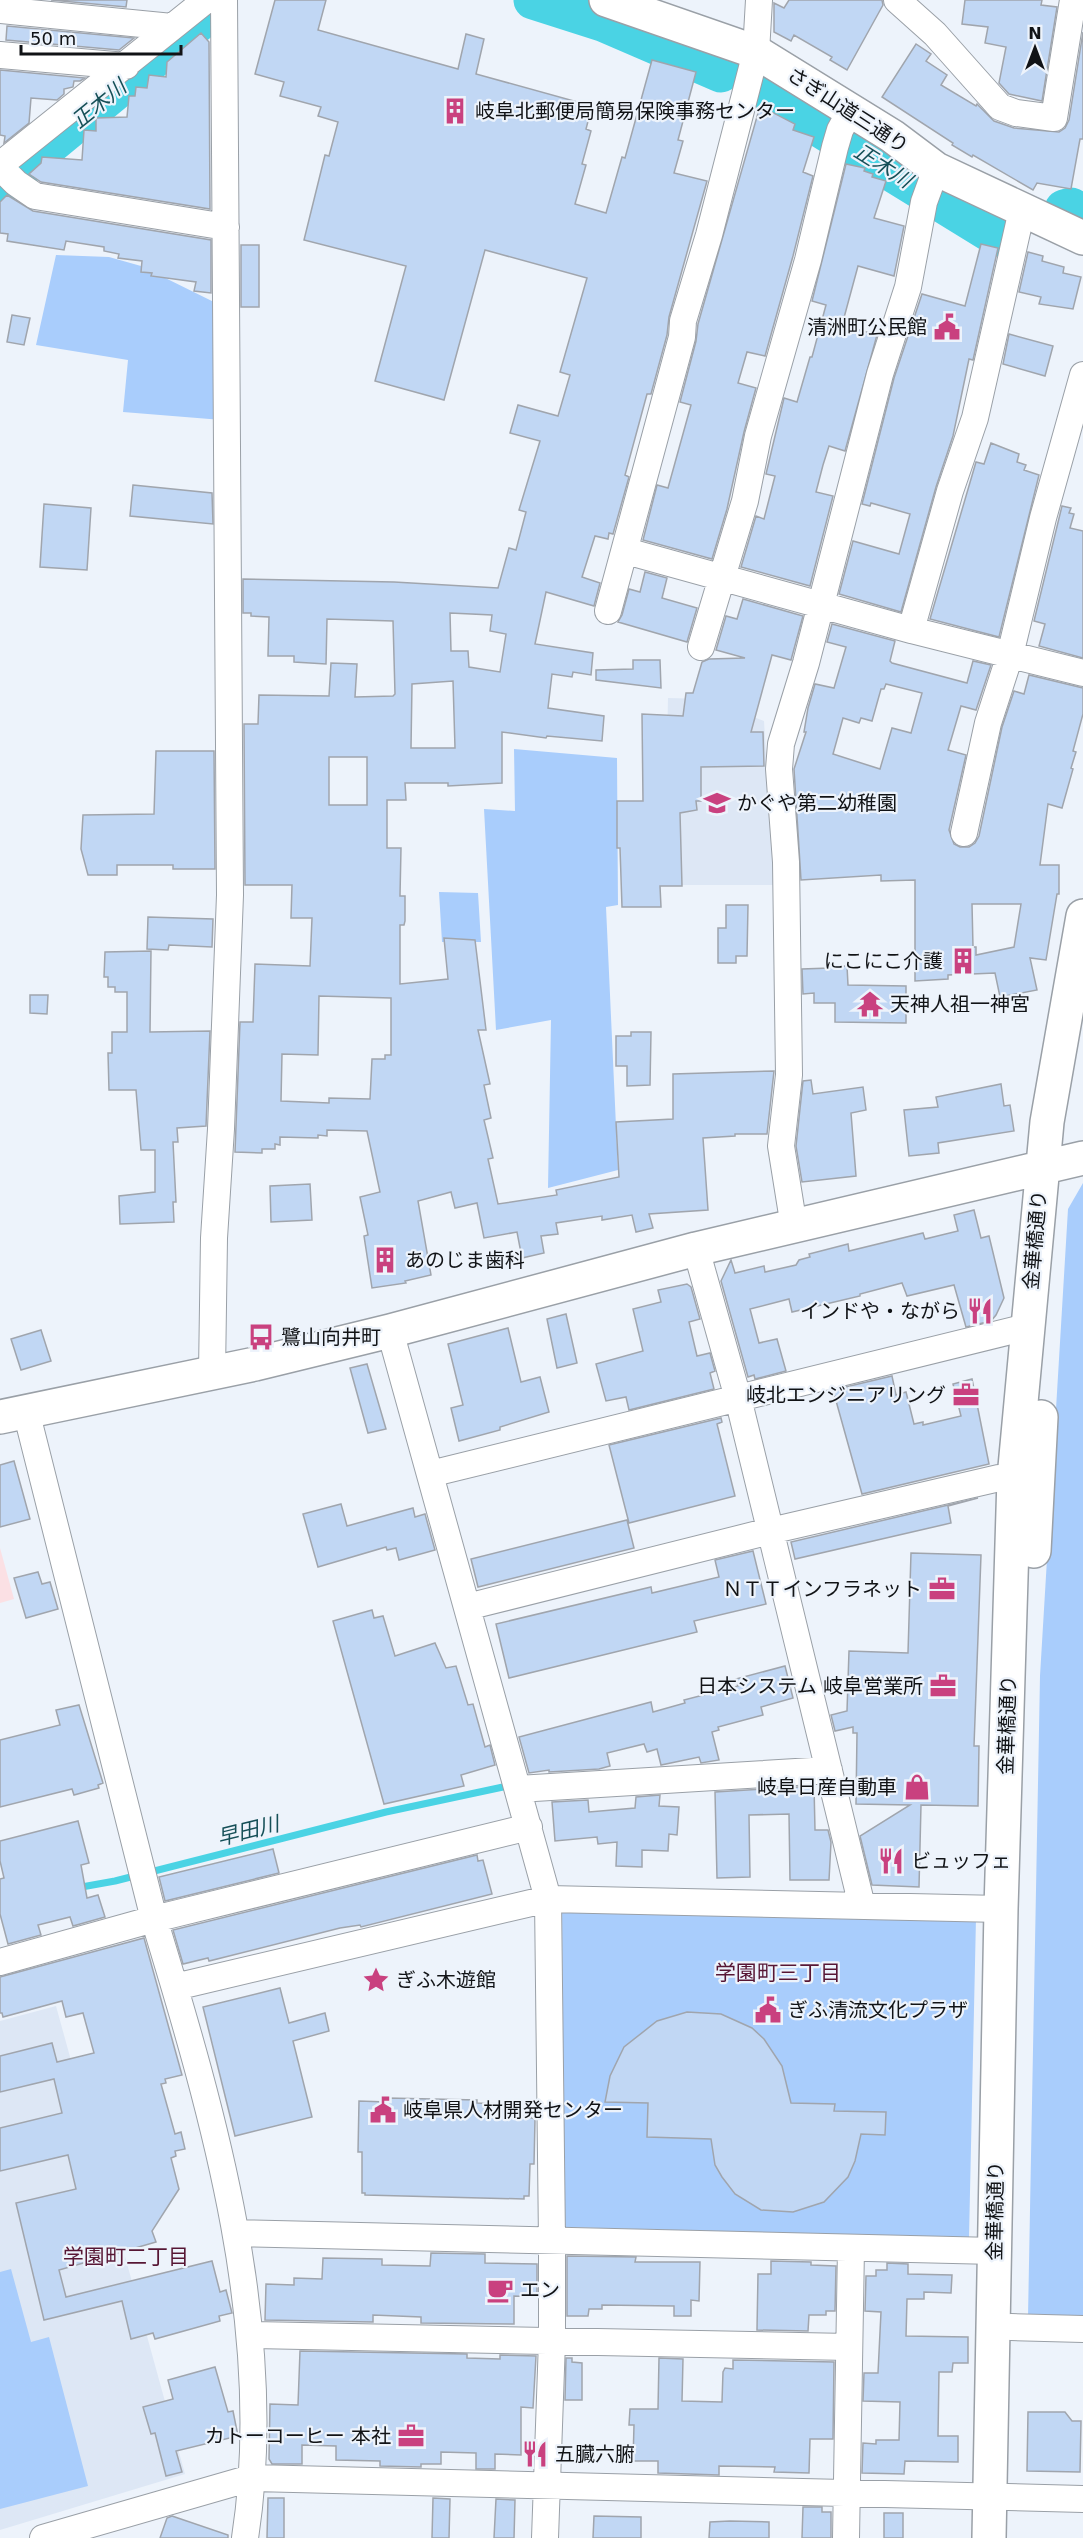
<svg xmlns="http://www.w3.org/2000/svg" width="1083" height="2538" font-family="'DejaVu Sans','Noto Sans JP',sans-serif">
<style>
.commercial{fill:#fbe0e4}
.built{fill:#dde7f5}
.green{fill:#a9cdfc}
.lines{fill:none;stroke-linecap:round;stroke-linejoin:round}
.stream{stroke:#4ad3e4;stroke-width:7}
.river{stroke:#4ad3e4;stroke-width:39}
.building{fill:#c1d7f4;stroke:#a0a5ad;stroke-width:1.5;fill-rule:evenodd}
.minor-casing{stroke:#9aa0a7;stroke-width:28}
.tertiary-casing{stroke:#9aa0a7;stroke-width:36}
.minor{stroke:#fff;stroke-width:26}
.tertiary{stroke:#fff;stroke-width:33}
.labels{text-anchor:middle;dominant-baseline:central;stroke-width:4.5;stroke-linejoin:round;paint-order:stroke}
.street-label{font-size:20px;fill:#111316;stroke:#edf3fb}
.poi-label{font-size:20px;fill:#111316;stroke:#edf3fb;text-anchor:start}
.water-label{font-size:21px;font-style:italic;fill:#154f57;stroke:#edf3fb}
.neighbourhood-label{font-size:21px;fill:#571634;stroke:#edf3fb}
</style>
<rect width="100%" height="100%" fill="#edf3fb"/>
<path class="commercial" d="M0,1548L14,1599L0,1603Z"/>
<path class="built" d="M668,698L706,699L764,721L774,885H664Z
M56,2006L185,2474L0,2530V2021Z"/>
<path class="green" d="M56,255L109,257L141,266L222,306V420L123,412L128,360L36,345Z
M514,749L617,758L618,905L606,907L618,1170L548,1188L551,1020L496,1030L484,809L515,811Z
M439,892L478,893L481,942H442Z
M1083,1183V2318L1028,2317L1040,1676L1068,1209Z
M562,1906L976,1918L969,2238L564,2227Z
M11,2269L31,2342L49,2337L88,2486L0,2509V2272Z"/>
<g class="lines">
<path class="stream" d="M76,1888L115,1881L386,1812L503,1787"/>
<path class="river" d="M533,0L605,23L721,73
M760,91L997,237L1007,234
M0,186L205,17
M1064,209L1071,207L1083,213"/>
</g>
<path class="building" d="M51,0H127L126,7Z
M275,0H326L318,30L458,69L466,34L484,39L476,74L592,106L586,129L591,131L582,164L586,165L575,204L606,213L622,157L625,158L652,60L696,72L678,140L683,141L674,173L707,181L669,317L667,335L651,394H647L625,475L629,477L613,534L609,533L608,539L595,536L582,577L600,583L594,606L546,592L535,644L593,653L591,675L573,672L572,677L552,674L548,708L604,716L602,741L547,736L546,738L502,732V783L448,786V783H405L406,800H387V848H401L400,896H405V921L404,925H400V984L448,979L444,938L475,940L486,1030H478L490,1084L484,1085L491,1118L484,1120L493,1158L488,1159L498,1204L557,1195L556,1190L619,1177L616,1122L673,1119V1074L774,1071L767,1134H735V1136L703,1138L708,1210L649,1214L653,1228L636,1232L632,1215L602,1220V1216L556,1223L558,1234L541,1236L544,1253L522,1258L517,1232L484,1238L477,1203L455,1208L451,1192L418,1201L431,1275L405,1281L406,1283L372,1288L364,1236L368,1235L360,1197L380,1192L367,1131L327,1130V1136L318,1135V1138L280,1137V1145L275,1144V1149H262V1153L235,1152L240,1022H253L255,964L310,966L312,918H291L292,885H245L244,724H258L259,695L329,696L331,663L357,664L355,697L393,696L395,694L393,621L327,619L326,664L294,662V656H268L269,617L251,616V613H243V579L394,582L498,588L509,548L516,550L526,512L519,510L540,441L510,433L518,405L558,416L570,375L560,372L587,278L485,250L444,400L375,381L406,266L304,240L325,155L329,156L338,122L318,116L321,107L280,96L284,82L255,74ZM450,613L492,615L490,631L506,634L500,672L469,667L468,651H451ZM453,681L455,748H411L412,684ZM329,757H367V805H329ZM319,996L391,998V1055H385V1059H372L370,1099L329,1098V1103L281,1101L282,1054L318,1055Z
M789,0H882L883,5L847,70L830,60L832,57L794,35L791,41L774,32V3L784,8Z
M965,0H1042L1041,5L1057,7L1042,101L1009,94L999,83L1006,47L985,43L988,27L962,24Z
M7,26L134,38L119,50L6,40Z
M1083,32V139H1080L1071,189L1037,183L1033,190L973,155L972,157L952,145L953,143L882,97L916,44L931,54L926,61L947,75L941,85L976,106L977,104L994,121L1014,128L1059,132L1065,128L1069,120Z
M201,33L209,42L210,209L41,182L29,174L41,163L42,157L82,160L84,130L96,131V118L127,117L129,96H135L136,87L147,88L149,75L166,77L167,62Z
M0,70L85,78L80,81H74L73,87L64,89V94L57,100L31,98L29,123L4,143L5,136L0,135Z
M760,106L795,124L793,130L814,137L803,172L813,176L793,256L765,356L747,352L738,383L756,388L744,432L727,509L712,559L643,540L657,485L668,488L691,405L680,402L696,341L698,324Z
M846,164L865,168L864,171L873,174L872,177L886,181L874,218L904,226L894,276L858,266L842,325L877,335L845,451L829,446L823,465L816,492L833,496L810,586L741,567L756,516L764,519L775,476L766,474L784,398L797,402L810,357H812L826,305L812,301Z
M7,195L33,211L211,240V293L194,291L196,282L151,276L152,273L141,272L142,261L118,258L119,254L104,251V247L66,241L64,250L7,241L8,234L0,233V202Z
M981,244L998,248L973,360L969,359L953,436L936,487L901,612L839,594L853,541L899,554L910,514L871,503L870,506L862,504L894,378L922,294L965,306Z
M241,245H259V307H241Z
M1028,252L1043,256L1042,261L1064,267L1063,273L1081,277L1073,309L1039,304L1041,297L1019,292Z
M12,315L30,318L24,345L7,342Z
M1009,334L1053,346L1045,376L1003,364Z
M991,443L1019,454L1017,462L1026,465L1024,470L1039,475L999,637L930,619L976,462L984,464Z
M133,485L212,493L213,524L130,516Z
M44,504L91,508L87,570L40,567Z
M1062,506L1071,508L1069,513L1074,514L1070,528L1083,531V658L1039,646L1045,624L1034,621Z
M645,572L667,578L662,598L697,608L687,642L618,622L622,615L629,589L640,592Z
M743,599L803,616L791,660L772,655L751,732H763L764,766L701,767V801H696L697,810L680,813L682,886H660L661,907H622L620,848H617V801H643L642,714L683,716L686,693H693L702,662L709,659L745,658L716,650L726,616L737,619Z
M832,624L895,641L890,661L892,663L967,683L973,661L991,665L976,710L961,706L948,750L966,755L949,830L954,844L960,847H969L975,843L979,836L1002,727L1014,691L1024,694L1029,675L1083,688V714L1073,751L1076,752L1071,768L1073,769L1062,808L1048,804L1040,865H1059V894H1057L1046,960L1030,958L1037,990L1000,997L995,973L948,975V979L915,981V880L881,881V875L801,880L794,769L806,732H804L808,708L815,684L834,688L846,647L827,642ZM886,684L922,693L911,733L892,728L880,769L833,754L843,718L859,723L861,718L872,721L881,689H884ZM972,904H1021L1014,947L976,955V947H973Z
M633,660H660L661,688L596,680V670L633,669Z
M156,751H214L215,869H173V865H117V875H88L81,849L83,815L154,814Z
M726,905H748L747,956H736V963H718V928H726Z
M148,917L213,919L212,947L169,945L168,950L147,949Z
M151,951L150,1032L210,1031L206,1126L177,1128L178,1142H173L176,1202H173L174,1222L120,1224L119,1196L155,1192V1150H141L136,1090H109L108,1053H112V1032H127V992H115V987H108V977H104L105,952Z
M830,966H847L848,985L906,986V1023L835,1022V1003H814V993L803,994L802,969L830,968Z
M30,995H48L47,1014L30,1013Z
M631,1032H651L650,1085L627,1086V1066H616V1036H631Z
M811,1080L813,1094L863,1087L866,1110L851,1113L856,1176L802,1182L796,1146L803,1081Z
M1001,1084L1004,1106L1010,1105L1014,1131L938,1143L939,1153L909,1156L904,1110L938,1107L936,1097Z
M310,1184L312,1220L271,1222L270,1186Z
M974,1210L981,1238L989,1236L1004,1298L996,1315L991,1321L966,1327L954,1285L907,1296L902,1283L860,1294V1296L792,1312L789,1299L750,1309L759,1343L777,1339L786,1371L755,1379L754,1375L748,1377L721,1281L731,1260L735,1273L764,1266L765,1272L796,1265L799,1260L810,1257L809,1254L848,1244L849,1251L923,1233L925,1239L958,1231L954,1215Z
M687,1284L691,1287L700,1319L689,1322L697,1356L710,1353L715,1371L710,1373L714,1389L629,1410L626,1397L606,1401L596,1364L643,1351L633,1309L661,1302L658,1290Z
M566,1314L577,1363L557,1368L547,1319Z
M508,1328L521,1382L540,1377L549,1412L500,1427V1430L459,1441L451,1408L463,1405L448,1344Z
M41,1330L51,1361L21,1370L11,1339Z
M367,1364L386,1429L368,1433L350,1368Z
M892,1376L896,1395L906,1392L914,1424L923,1422V1425L961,1416L953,1384L972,1379L989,1464L862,1494L833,1390Z
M721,1418L722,1422L717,1424L735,1496L629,1523L609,1445Z
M14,1461L30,1519L0,1527V1465Z
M978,1498L948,1506L951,1523L795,1559L791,1542Z
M341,1504L347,1526L413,1508L415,1517L425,1514L435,1550L399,1560L396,1548L387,1550L386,1547L318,1567L303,1514Z
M627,1520L634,1548L478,1587L471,1559Z
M753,1551L766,1604L694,1621L697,1632L509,1678L496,1624L651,1587L652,1593L719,1577L715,1560Z
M911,1553L981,1555L974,1746H979L978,1806L921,1805L919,1887L872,1885L860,1836L910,1805L856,1804L857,1733H853V1727L835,1731L831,1715L847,1711L849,1651L908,1653Z
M38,1572L42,1584L50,1582L58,1609L26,1618L14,1578Z
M372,1610L374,1618L383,1616L395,1656L435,1643L446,1668L456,1666L468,1705L473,1704L485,1747L490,1745L495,1765L461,1775L464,1786L384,1804L333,1621Z
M785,1666L793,1698L761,1707L763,1715L718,1727L719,1730L712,1732L719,1760L701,1763L699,1757L661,1765L657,1749L647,1752L644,1744L607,1753L610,1766L599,1769L549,1772V1770L529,1773L519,1737L651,1702L653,1712L685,1703L684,1700L738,1686L736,1679Z
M79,1705L103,1783L98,1785L99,1788L74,1795L72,1789L0,1807V1740L60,1725L56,1710Z
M814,1786L815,1830H828L831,1842L829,1880H790L789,1814L749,1815L750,1877L717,1878L715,1792Z
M660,1795L659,1806L679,1807L677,1835L669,1834L668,1851L642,1850V1867L616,1866L617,1842L598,1844L597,1837L555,1841L552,1802L588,1800L589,1812L635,1808L636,1797Z
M78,1821L89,1863L81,1865L87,1898L98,1895L105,1917L73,1926L70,1917L38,1925L41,1935L8,1944L0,1914V1879L4,1878L0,1861V1841Z
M273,1849L279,1873L165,1901L159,1877Z
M477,1855L478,1861L483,1860L492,1894L361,1927L360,1925L340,1928L209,1961L208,1958L183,1964L173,1930Z
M144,1938L182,2075L165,2079L166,2083L161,2084L175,2134L181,2132L185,2149L175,2151L176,2156L171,2158L179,2189L152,2231L156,2242L59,2270L66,2297L212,2261L220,2292L226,2290L232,2313L219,2316L220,2321L155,2339L153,2333L131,2339L122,2301L44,2320L16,2203L76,2189L68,2155L0,2171V2128L62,2113L54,2079L0,2092V2056L52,2043L57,2062L94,2053L83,2013L66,2017L62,2001L3,2017L2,2013H0V1977Z
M280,1988L289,2023L325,2013L329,2031L293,2041L312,2117L235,2136L203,2007Z
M687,2012L721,2014L752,2028L764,2039L782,2066L791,2103L835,2104L834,2111L886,2112L885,2135L861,2134L855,2161L848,2177L824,2202L793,2212L761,2210L735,2194L722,2177L715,2165L711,2139L647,2137L648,2103L605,2102L610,2076L624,2047L657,2021Z
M387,2098L477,2100V2103L504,2104V2115L531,2116V2118L535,2119L534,2164H530L529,2196H524V2199L365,2195V2193H362V2152H358L359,2101L387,2102Z
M431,2253L485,2254V2263L537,2264V2297L514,2296V2324L421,2323V2317L373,2315V2322L265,2320L266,2284L294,2285V2278L322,2279L323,2258L382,2259V2265L430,2266Z
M567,2256L636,2257L635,2262H700L699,2301L691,2300V2316H674V2306L602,2305V2309H589L588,2316H567Z
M771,2261L811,2262V2265L836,2266L835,2311H826V2315H809L808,2331L757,2330L758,2274H771Z
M887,2263L908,2264V2274L952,2275L951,2293L924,2292V2299H907L906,2336L968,2337V2363H953L952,2372H939L938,2436H958V2462L905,2461L904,2474L862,2473L863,2443L876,2444V2440H899L900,2402L863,2401L864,2373H878L881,2312L865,2311L866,2276H876V2270H887Z
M300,2351L467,2354V2358L500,2359V2355L536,2356L533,2408L521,2407V2455L495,2454V2469H476V2453L441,2452V2464H421V2467L380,2466V2461L336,2460V2446L302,2445V2464H272L269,2459L270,2404L298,2405Z
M566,2358H572V2362L582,2363V2400H565Z
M659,2358L683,2359L682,2401L722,2402L723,2372L725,2368L733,2369V2360L834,2362L833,2439H810L809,2473L774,2472L775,2467L719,2466V2475L658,2473V2461H633L634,2425H629L630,2409H658Z
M215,2367L228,2412L233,2411L238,2436L176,2451L182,2472L166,2476L155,2433L151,2434L143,2407L173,2399L168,2380Z
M1028,2412H1065L1072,2421H1081L1080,2472L1027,2471Z
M268,2498H284V2538H267Z
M433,2498L450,2499L449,2538H432Z
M496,2499L515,2500L514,2538H494Z
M803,2507H822V2512H831V2538H802Z
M884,2513H903V2538H884Z
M172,2516L228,2535V2538H160L167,2518Z
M594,2516L641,2517V2538H593Z
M730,2521L769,2522V2538H709L710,2522Z"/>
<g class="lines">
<g class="minor-casing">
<path id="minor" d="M897,0L935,34L1000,107L1016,113L1054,118L1073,0
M0,10L172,27
M0,55L126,66
M0,165L206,0
M0,167L16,183L35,196L226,227
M626,551L911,630L1083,673
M608,611L682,337L683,321L709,235L756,52L759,0
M911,630L950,491L975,418L1022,210
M701,647L745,501L758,436L808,260L835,147L840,130L851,110
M964,833L988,723L1010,655L1043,518L1083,375
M794,1227L781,1146L789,1075L786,862L779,769L781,744L806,663L880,374L908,287L924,202L936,169
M696,1249L738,1398L862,1906
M390,1331L548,1899L552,2241V2341L545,2538
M212,1373L214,1238L221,1129L230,895L224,0
M26,1411L154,1919C214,2115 277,2332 245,2538
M430,1474L1027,1327
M467,1607L770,1531L999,1478H1014
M518,1789L829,1770
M0,1962L154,1919L529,1827
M175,1987L548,1899L1001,1909
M236,2233L995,2251
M1011,2327L1083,2329
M250,2335L849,2347
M43,2538L251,2478L1083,2499
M846,2538L851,2248"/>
</g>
<g class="tertiary-casing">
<path id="tertiary" d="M606,0L756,52L892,136L936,169L1083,238
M0,1417L255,1364L390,1331L696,1249L1083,1158
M1034,1551L1041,1417
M989,2538L1001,1909L1014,1478L1047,1122L1083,916"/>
</g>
<use href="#minor" class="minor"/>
<use href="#tertiary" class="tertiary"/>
</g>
<defs>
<g id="building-bare" transform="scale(2.07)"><path d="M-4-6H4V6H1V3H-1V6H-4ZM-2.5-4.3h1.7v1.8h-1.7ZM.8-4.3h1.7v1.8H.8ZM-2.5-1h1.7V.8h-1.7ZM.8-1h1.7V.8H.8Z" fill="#c9417f" stroke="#edf3fb" stroke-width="2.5" paint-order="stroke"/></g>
<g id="civic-bare" transform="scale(2.07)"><path d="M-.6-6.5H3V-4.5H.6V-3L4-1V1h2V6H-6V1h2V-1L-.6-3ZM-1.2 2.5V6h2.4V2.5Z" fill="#c9417f" stroke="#edf3fb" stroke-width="2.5" paint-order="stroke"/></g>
<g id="school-bare" transform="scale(2.07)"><path d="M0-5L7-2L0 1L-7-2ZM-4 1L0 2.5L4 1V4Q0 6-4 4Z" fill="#c9417f" stroke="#edf3fb" stroke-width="2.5" paint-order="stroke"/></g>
<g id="temple-bare" transform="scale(2.07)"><path d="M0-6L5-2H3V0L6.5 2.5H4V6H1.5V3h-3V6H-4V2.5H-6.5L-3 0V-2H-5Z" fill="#c9417f" stroke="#edf3fb" stroke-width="2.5" paint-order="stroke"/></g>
<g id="restaurant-bare" transform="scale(2.07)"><path d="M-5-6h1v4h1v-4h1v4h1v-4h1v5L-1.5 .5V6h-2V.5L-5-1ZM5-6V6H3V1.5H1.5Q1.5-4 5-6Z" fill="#c9417f" stroke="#edf3fb" stroke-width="2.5" paint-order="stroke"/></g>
<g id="bus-bare" transform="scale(2.07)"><path d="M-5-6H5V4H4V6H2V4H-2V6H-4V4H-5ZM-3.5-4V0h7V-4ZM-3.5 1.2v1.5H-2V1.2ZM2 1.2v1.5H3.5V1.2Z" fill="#c9417f" stroke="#edf3fb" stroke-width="2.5" paint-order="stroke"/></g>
<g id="office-bare" transform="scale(2.07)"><path d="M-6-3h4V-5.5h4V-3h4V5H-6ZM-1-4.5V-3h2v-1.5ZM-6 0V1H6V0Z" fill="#c9417f" stroke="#edf3fb" stroke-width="2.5" paint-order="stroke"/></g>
<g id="shop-bare" transform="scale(2.07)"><path d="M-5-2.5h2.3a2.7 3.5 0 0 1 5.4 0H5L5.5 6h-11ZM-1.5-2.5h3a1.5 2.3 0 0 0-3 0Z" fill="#c9417f" stroke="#edf3fb" stroke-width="2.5" paint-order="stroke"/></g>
<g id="sight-bare" transform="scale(2.07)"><path d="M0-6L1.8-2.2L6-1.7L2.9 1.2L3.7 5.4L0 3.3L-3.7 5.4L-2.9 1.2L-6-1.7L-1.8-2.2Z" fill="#c9417f" stroke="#edf3fb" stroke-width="2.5" paint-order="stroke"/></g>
<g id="cafe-bare" transform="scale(2.07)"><path d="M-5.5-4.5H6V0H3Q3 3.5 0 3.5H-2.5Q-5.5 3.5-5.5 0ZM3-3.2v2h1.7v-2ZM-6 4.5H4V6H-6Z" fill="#c9417f" stroke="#edf3fb" stroke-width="2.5" paint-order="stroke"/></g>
</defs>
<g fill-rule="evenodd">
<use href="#building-bare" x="455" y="111"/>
<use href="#civic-bare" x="947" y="327"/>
<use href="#school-bare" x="717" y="803"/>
<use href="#building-bare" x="963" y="961"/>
<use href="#temple-bare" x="870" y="1004"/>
<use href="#building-bare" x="385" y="1260"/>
<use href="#restaurant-bare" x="980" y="1311"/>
<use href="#bus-bare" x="261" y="1337"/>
<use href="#office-bare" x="966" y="1395"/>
<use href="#office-bare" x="942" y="1589"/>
<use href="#office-bare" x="943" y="1686"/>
<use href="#shop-bare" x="917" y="1787"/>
<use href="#restaurant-bare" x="891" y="1861"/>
<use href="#sight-bare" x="376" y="1980"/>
<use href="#civic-bare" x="768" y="2010"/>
<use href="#civic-bare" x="383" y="2110"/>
<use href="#cafe-bare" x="500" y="2290"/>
<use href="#office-bare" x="411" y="2436"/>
<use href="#restaurant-bare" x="535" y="2454"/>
</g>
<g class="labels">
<g class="street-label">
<text transform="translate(848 110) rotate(33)">さぎ山道三通り</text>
<text transform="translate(1035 1240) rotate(-85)">金華橋通り</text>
<text transform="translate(1007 1725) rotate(-88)">金華橋通り</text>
<text transform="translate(995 2211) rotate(-89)">金華橋通り</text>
</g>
<g class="poi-label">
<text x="475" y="111">岐阜北郵便局簡易保険事務センター</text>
<text x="927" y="327" text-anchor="end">清洲町公民館</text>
<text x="737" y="803">かぐや第二幼稚園</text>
<text x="943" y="961" text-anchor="end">にこにこ介護</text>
<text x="890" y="1004">天神人祖一神宮</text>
<text x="405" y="1260">あのじま歯科</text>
<text x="960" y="1311" text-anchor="end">インドや・ながら</text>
<text x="281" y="1337">鷺山向井町</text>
<text x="946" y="1395" text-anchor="end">岐北エンジニアリング</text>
<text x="922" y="1589" text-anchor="end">ＮＴＴインフラネット</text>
<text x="923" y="1686" text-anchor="end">日本システム 岐阜営業所</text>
<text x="897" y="1787" text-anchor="end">岐阜日産自動車</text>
<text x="911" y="1861">ビュッフェ</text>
<text x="396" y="1980">ぎふ木遊館</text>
<text x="788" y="2010">ぎふ清流文化プラザ</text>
<text x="403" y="2110">岐阜県人材開発センター</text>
<text x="520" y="2290">エン</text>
<text x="391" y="2436" text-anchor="end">カトーコーヒー 本社</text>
<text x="555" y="2454">五臓六腑</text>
</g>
<g class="water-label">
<text transform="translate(99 104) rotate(-39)">正木川</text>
<text transform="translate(883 166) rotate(32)">正木川</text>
<text transform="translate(248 1831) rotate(-14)">早田川</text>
</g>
<g class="neighbourhood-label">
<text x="778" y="1973">学園町三丁目</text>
<text x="126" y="2257">学園町二丁目</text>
</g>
</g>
<g transform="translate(1035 48)" stroke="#edf3fb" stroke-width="4.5" paint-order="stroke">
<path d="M0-4.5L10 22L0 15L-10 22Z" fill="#111316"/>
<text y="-9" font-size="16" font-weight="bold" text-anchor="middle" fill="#111316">N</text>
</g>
<path d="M21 45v9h160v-9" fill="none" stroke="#111316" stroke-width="3"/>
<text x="30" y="45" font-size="18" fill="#111316" stroke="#edf3fb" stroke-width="4.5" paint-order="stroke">50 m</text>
</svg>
